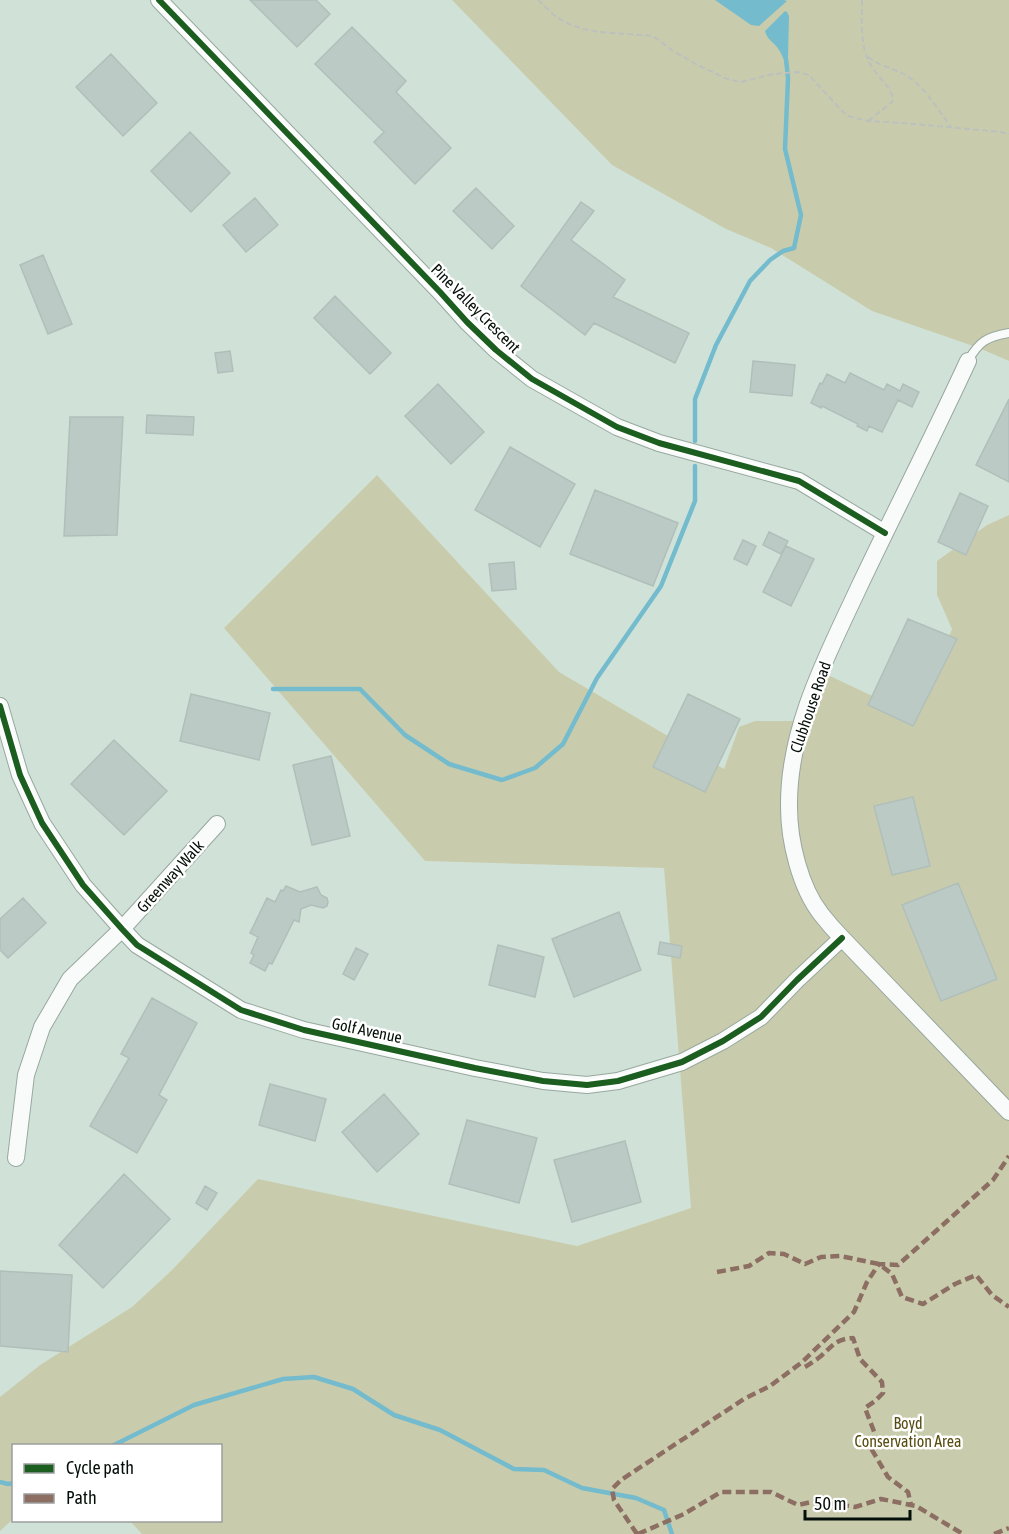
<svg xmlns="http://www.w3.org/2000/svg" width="1009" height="1534" font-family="'Asap Condensed',sans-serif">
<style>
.green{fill:#c9ccac}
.water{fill:#73bbcd}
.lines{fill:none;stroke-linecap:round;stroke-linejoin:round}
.stream{stroke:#73bbcd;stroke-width:4.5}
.building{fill:#bbcac5;stroke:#b0bfba;stroke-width:1.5}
.lane-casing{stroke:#98a79f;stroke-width:10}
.street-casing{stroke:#98a79f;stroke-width:18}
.path{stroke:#bbc1bd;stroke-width:2;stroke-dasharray:6 3;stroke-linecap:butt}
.lane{stroke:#f8fbf9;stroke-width:8}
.street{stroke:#f8fbf9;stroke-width:16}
.quiet{stroke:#8d6e63;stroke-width:4.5;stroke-dasharray:9 4.5;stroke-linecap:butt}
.cycleway-casing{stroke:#fff;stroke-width:10}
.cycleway{stroke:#1b5e20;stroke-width:6}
.labels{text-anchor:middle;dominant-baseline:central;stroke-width:5;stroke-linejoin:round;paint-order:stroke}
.street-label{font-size:16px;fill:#050f09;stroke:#fff}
.park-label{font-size:16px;fill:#564c10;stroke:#fff}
</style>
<rect width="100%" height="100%" fill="#d0e2d8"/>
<path class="green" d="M452,0H1009V361L979,348L872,311L771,248L726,229L612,165Z
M377,475L559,672L724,769L739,727L755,721H799L813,685L828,675L883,701L939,662L952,629L937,595V561L987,525L1009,515V1534H142L130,1521L220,1520V1446H14L13,1519L0,1531V1397L40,1365L132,1307L172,1270L258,1179L577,1246L691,1208L664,868L425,861L224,628Z"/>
<path class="water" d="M715,0H784L787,1L759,26L751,25Z
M785,11L787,12L789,16L788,58L784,60C782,55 780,51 777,47C772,41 767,39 765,31Z"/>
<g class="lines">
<path class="stream" d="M695,441V399L716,345L750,281L770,260L783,251L794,248L801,215L785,149L788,78L786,59
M273,689H360L405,735L449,764L502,780L535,768L563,744L597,678L661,586L695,501V466
M112,1446L194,1405L283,1379L314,1377L353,1389L394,1415L440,1430L514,1469L544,1470L582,1488L636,1498L664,1510L672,1534
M0,1482L8,1484L14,1483"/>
</g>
<path class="building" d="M250,0H316L330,14L297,47Z
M352,27L406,81L396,92L451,148L415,184L374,142L384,132L315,64Z
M111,54L157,103L123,136L76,87Z
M190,132L230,173L191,212L151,171Z
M476,188L514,226L492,249L453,211Z
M255,198L278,225L246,252L223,225Z
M581,202L594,211L571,240L625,280L613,297L689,333L675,363L594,323L585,335L521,286Z
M43,255L72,324L48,334L20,265Z
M335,296L391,353L370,374L314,318Z
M230,351L233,371L218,373L215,353Z
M753,361L795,365L792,396L750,392Z
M850,373L884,390L887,384L900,391L903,384L919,392L912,407L898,400L882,432L869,426L867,431L857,426L858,424L822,406L821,408L811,403L820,383L822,384L827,374L845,383Z
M438,384L484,432L451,464L405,416Z
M1009,399V482L976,465Z
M147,415L194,417L193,435L146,433Z
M70,417H123L117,535L64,536Z
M510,447L575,484L540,547L475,510Z
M595,490L678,523L653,586L570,554Z
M960,493L988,506L966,555L938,542Z
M769,532L788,541L781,554L763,545Z
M743,540L756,546L747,565L734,559Z
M786,546L814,559L791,606L763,592Z
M514,562L516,589L492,591L489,564Z
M908,619L957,639L913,726L868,705Z
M191,694L270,713L259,760L180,741Z
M688,694L740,719L705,792L653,767Z
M114,740L167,791L124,835L71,784Z
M331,756L350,836L312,845L293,765Z
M913,797L930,866L892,875L874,806Z
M958,883L997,979L941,1001L902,905Z
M286,886L300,892L317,887L321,895L327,898L328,902L327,906L323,908L311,905L301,909L299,922L294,920L272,964L269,963L265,971L250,963L254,955L251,953L258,937L250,933L267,898L275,902L281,890L283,891Z
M23,898L46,923L8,958L0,950V919Z
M619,912L641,970L574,997L552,939Z
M660,942L682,946L680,958L658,954Z
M498,945L544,957L535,997L489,985Z
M356,948L368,954L354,980L343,974Z
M152,998L197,1023L159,1095L167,1100L137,1153L90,1126L129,1058L121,1054Z
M270,1084L326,1099L315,1141L259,1125Z
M384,1094L419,1134L377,1172L342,1132Z
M467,1120L537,1138L519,1203L449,1184Z
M625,1141L641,1202L572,1222L554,1160Z
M124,1174L170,1219L103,1288L59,1245Z
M205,1186L217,1193L207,1210L196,1203Z
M0,1271L72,1275L68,1352L0,1346Z"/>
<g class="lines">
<g class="lane-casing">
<path id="lane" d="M968,361C979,341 987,337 1009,333"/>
</g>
<g class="street-casing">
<path id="street" d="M159,0L440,292L467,322L496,350L532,379L617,427L659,443L799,481L885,533
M968,361C933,437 895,511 859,587C827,656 788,728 789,807C789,841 800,887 821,914C828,923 835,931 842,938L1009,1112
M0,706L20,775L42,823L83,885L122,929L137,945L241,1010L304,1030L475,1068L543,1081L587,1085L618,1081L682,1062L723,1041L761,1017L797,980L842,938
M16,1158L26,1075L42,1027L70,979L122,929L217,824"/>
</g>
<path class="path" d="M538,0L556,17L569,24L583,29L599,32L653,36L673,51L696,64L727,79L741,82L773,74L797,72L809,75L842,111L848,116L868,121L903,123L1001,132L1009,134
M862,0C862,19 860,44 869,62C875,75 889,84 893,98L892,102L868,121
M868,57C879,66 894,68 907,76C925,87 938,110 951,127"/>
<use href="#lane" class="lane"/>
<use href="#street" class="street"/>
<path class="quiet" d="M717,1272L749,1266L769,1253L784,1254L805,1264L821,1257L840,1256L879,1264L892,1274L902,1297L923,1304L955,1284L976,1275L992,1295L1009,1307
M805,1367C810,1364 816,1360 821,1356C833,1345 836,1339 853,1338L860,1359L882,1382L883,1393L875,1401L865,1408L875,1434L872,1450L888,1477L908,1492L911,1505
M637,1534L614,1500L612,1489L621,1480L744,1399L770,1386L801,1363L854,1312L867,1282L879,1264L898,1265L993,1180L1009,1156
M638,1534L684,1514L721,1492H771L798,1505L816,1501L855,1507L881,1499L916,1506L963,1534
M994,1534L1009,1528"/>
<g class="cycleway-casing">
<path id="cycleway" d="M159,0L440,292L467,322L496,350L532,379L617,427L659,443L799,481L885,533
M0,706L20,775L42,823L83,885L122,929L137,945L241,1010L304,1030L475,1068L543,1081L587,1085L618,1081L682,1062L723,1041L761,1017L797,980L842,938"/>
</g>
<use href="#cycleway" class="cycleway"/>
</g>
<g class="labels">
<g class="street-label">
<text transform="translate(476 308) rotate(45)">Pine Valley Crescent</text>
<text transform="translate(810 707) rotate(-71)">Clubhouse Road</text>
<text transform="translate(170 876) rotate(-48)">Greenway Walk</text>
<text transform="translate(367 1030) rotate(12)">Golf Avenue</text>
</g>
<g class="park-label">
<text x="908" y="1423">Boyd<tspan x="908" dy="18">Conservation Area</tspan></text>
</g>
</g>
<rect x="12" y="1444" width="210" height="78" fill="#ffffff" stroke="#9b9f9d" stroke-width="1.5"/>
<rect x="24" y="1464" width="30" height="9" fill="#1b5e20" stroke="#9b9f9d" stroke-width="1.5"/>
<text x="66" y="1474" font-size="18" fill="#050f09">Cycle path</text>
<rect x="24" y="1494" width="30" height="9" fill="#8d6e63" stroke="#9b9f9d" stroke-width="1.5"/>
<text x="66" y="1504" font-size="18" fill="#050f09">Path</text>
<path d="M805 1510v9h105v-9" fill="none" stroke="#050f09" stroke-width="3"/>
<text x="814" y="1510" font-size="18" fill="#050f09" stroke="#ffffff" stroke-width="4.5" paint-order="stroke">50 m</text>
</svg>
